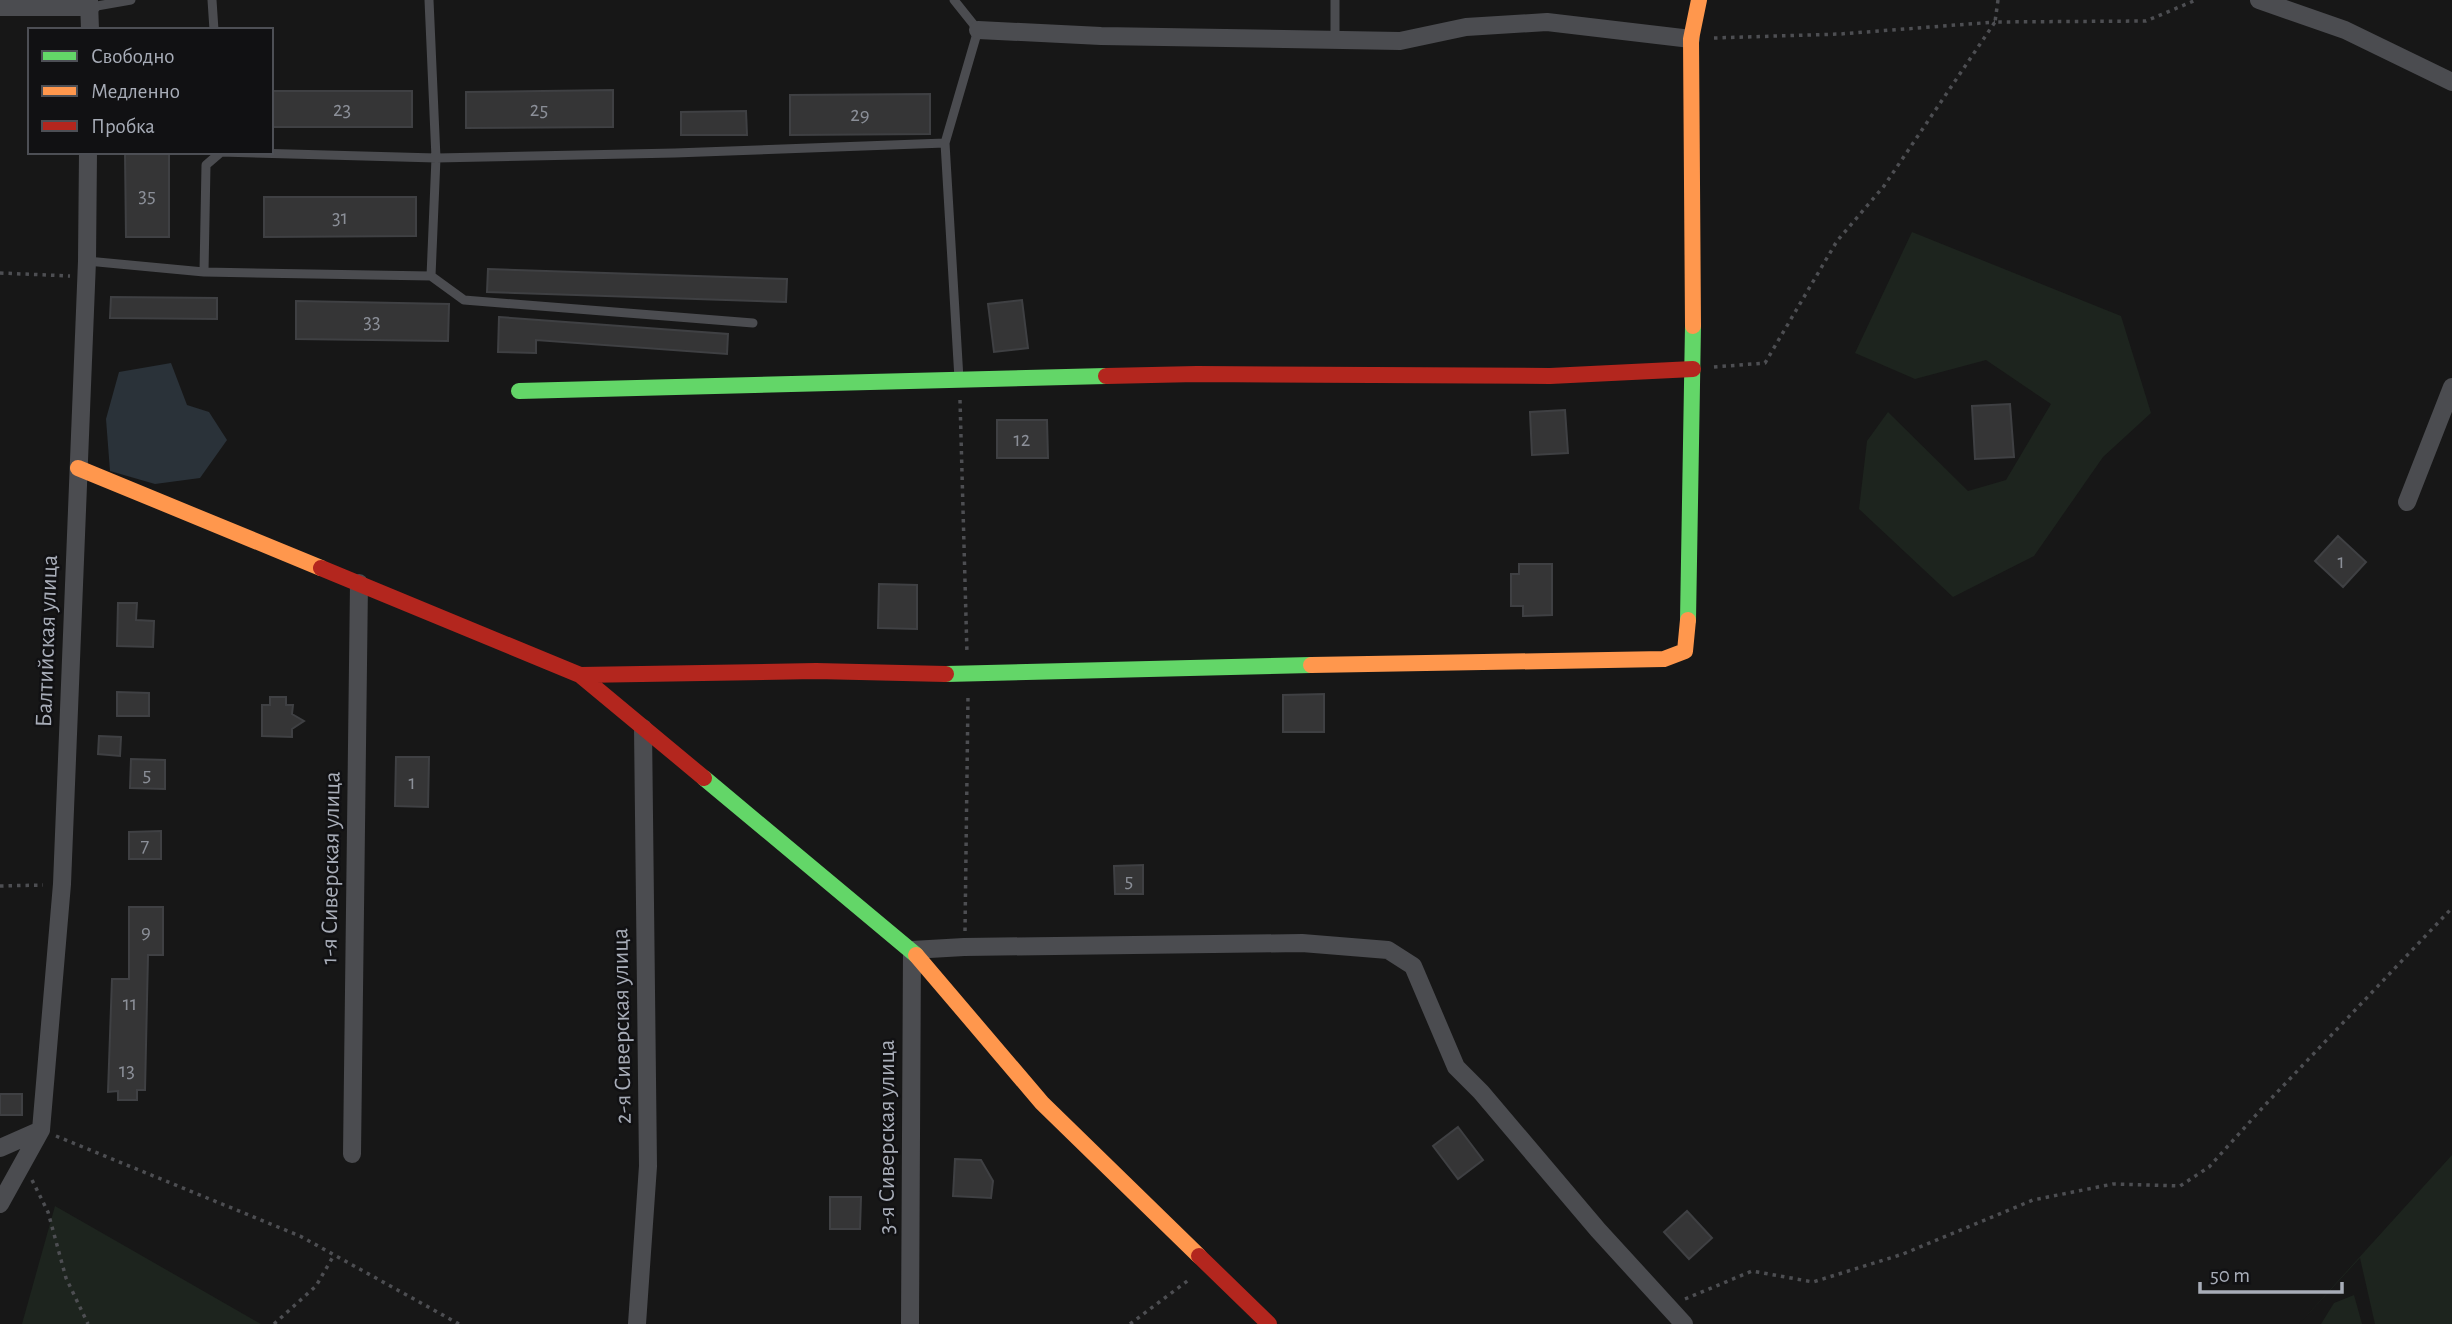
<svg xmlns="http://www.w3.org/2000/svg" width="2452" height="1324" font-family="'Alegreya Sans',sans-serif">
<style>
.green{fill:#1d241e}
.water{fill:#2a3239}
.building{fill:#353536;stroke:#3f4043;stroke-width:2}
.lines{fill:none;stroke-linecap:round;stroke-linejoin:round}
.path{stroke:#4d4e52;stroke-width:3.5;stroke-dasharray:3.5 5;stroke-linecap:butt}
.lane{stroke:#4b4c50;stroke-width:9}
.street{stroke:#4b4c50;stroke-width:18}
.fast{stroke:#63d668;stroke-width:16}
.slow{stroke:#ff974d;stroke-width:16}
.jam{stroke:#b3261e;stroke-width:16}
.labels{text-anchor:middle;dominant-baseline:central;stroke-width:5;stroke-linejoin:round;paint-order:stroke}
.number-label{font-size:21px;fill:#8b8f98}
.street-label{font-size:24px;fill:#a8adb8;stroke:#111113}
</style>
<rect width="100%" height="100%" fill="#171717"/>
<path class="green" d="M1912,232L2121,316L2151,413L2103,457L2034,556L1953,597L1859,509L1867,441L1888,412L1968,491L2006,480L2051,404L1986,360L1915,379L1855,353Z
M2452,1155V1324H2375L2360,1258L2299,1324Z
M55,1206L261,1324H22Z
M2354,1295L2362,1324H2321L2334,1303Z"/>
<path class="water" d="M171,363L187,405L209,412L227,440L200,478L155,484L110,471L106,419L119,372Z"/>
<path class="building" d="M613,90V127L466,128V92Z
M271,91H412V127H271Z
M930,94V134L790,135V95Z
M746,111L747,135H681V112Z
M125,152H169V237H126Z
M264,197H416V236L264,237Z
M488,269L787,279L786,302L487,292Z
M111,297L217,298V319L110,318Z
M1022,300L1028,348L994,352L988,304Z
M296,301L449,304L448,341L296,339Z
M499,317L728,334L727,354L536,340V353L498,352Z
M2010,404L2014,457L1975,459L1972,406Z
M1565,410L1568,453L1532,455L1530,412Z
M997,420H1047L1048,458H997Z
M2338,536L2366,562L2343,587L2315,561Z
M1519,564H1552V615L1523,616V606H1511V574H1519Z
M879,584L917,585V629L878,628Z
M118,603H137L136,620L154,621L153,647L117,646Z
M117,692L149,693V716H117Z
M1324,694V732H1283V695Z
M270,697H286V705H293L292,714L304,721L292,729V737L262,736V705H270Z
M99,736L121,737L120,756L98,754Z
M396,757H429L428,807L395,806Z
M131,759L165,760V789L130,788Z
M161,831V859H129V832Z
M1143,865V894H1115L1114,866Z
M129,907H163V955H148L145,1090H137V1100H118V1091L108,1092L112,979H129Z
M0,1094H22V1115H0Z
M1458,1127L1483,1160L1458,1179L1433,1146Z
M955,1159L981,1160L993,1181L991,1198L953,1196Z
M830,1197H861L860,1229H830Z
M1687,1211L1712,1238L1689,1259L1664,1232Z"/>
<g class="lines">
<path class="path" d="M1998,0L1995,22L2146,21L2196,0
M1714,38L1840,34L1995,22
M0,273L70,276
M1714,367L1765,363L1837,241L1884,186L1995,22
M960,400L967,654
M0,886L43,885
M965,931L968,697
M56,1136L300,1236L459,1324
M32,1180L48,1212L66,1278L88,1324
M1685,1299L1752,1271L1813,1282L1903,1254L2033,1200L2113,1184L2180,1186L2209,1167L2265,1105L2452,908
M274,1324L316,1286L334,1255
M1130,1324L1190,1279"/>
<path class="lane" d="M212,0L214,30
M429,0L436,158L431,276L464,300L753,323
M91,7L131,0
M1335,39V0
M945,143L959,379
M220,152L436,158L675,153L945,143L978,30L954,0
M87,261L204,272L431,276
M204,272L206,165L220,153"/>
<path class="street" d="M89,0L90,30
M2259,0L2345,30L2452,82
M0,7H91
M978,30L1101,36L1400,41L1466,27L1547,22L1691,39
M2407,502L2452,387
M0,1148L41,1130
M352,1154L359,583
M0,1204L41,1130L62,884L87,261L88,152
M637,1324L648,1166L643,728
M910,1324L912,950L964,947L1302,943L1388,950L1413,966L1456,1067L1481,1092L1598,1230L1684,1324"/>
<path class="fast" d="M519,391L1106,376
M1688,620L1693,326
M946,674L1311,665
M704,778L916,955"/>
<path class="slow" d="M1693,326L1691,39L1699,0
M78,468L321,568
M1311,665L1664,659L1685,651L1688,620
M916,955L1042,1103L1199,1256"/>
<path class="jam" d="M1106,376L1197,374L1550,376L1693,369
M321,568L580,675L704,778
M580,675L816,671L946,674
M1199,1256L1269,1324"/>
</g>
<g class="labels">
<g class="number-label">
<text x="342" y="109">23</text>
<text x="539" y="109">25</text>
<text x="860" y="114">29</text>
<text x="147" y="195">35</text>
<text x="340" y="217">31</text>
<text x="372" y="321">33</text>
<text x="1022" y="439">12</text>
<text x="2341" y="561">1</text>
<text x="147" y="774">5</text>
<text x="412" y="782">1</text>
<text x="145" y="845">7</text>
<text x="1129" y="880">5</text>
<text x="146" y="931">9</text>
<text x="130" y="1003">11</text>
<text x="127" y="1070">13</text>
</g>
<g class="street-label">
<text transform="translate(47 641) rotate(-88)">Балтийская улица</text>
<text transform="translate(331 868) rotate(-89)">1-я Сиверская улица</text>
<text transform="translate(622 1026) rotate(-91)">2-я Сиверская улица</text>
<text transform="translate(887 1137) rotate(-90)">3-я Сиверская улица</text>
</g>
</g>
<rect x="28" y="28" width="245" height="126" fill="#111113" stroke="#4d4f55" stroke-width="2"/>
<rect x="42" y="51" width="35" height="10" fill="#63d668" stroke="#4d4f55" stroke-width="2"/>
<text x="91" y="63" font-size="21" fill="#a8adb8">Свободно</text>
<rect x="42" y="86" width="35" height="10" fill="#ff974d" stroke="#4d4f55" stroke-width="2"/>
<text x="91" y="98" font-size="21" fill="#a8adb8">Медленно</text>
<rect x="42" y="121" width="35" height="10" fill="#b3261e" stroke="#4d4f55" stroke-width="2"/>
<text x="91" y="133" font-size="21" fill="#a8adb8">Пробка</text>
<path d="M2200 1282v10h142v-10" fill="none" stroke="#a8adb8" stroke-width="3.5"/>
<text x="2210" y="1282" font-size="21" fill="#a8adb8" stroke="#111113" stroke-width="5" paint-order="stroke">50 m</text>
</svg>
